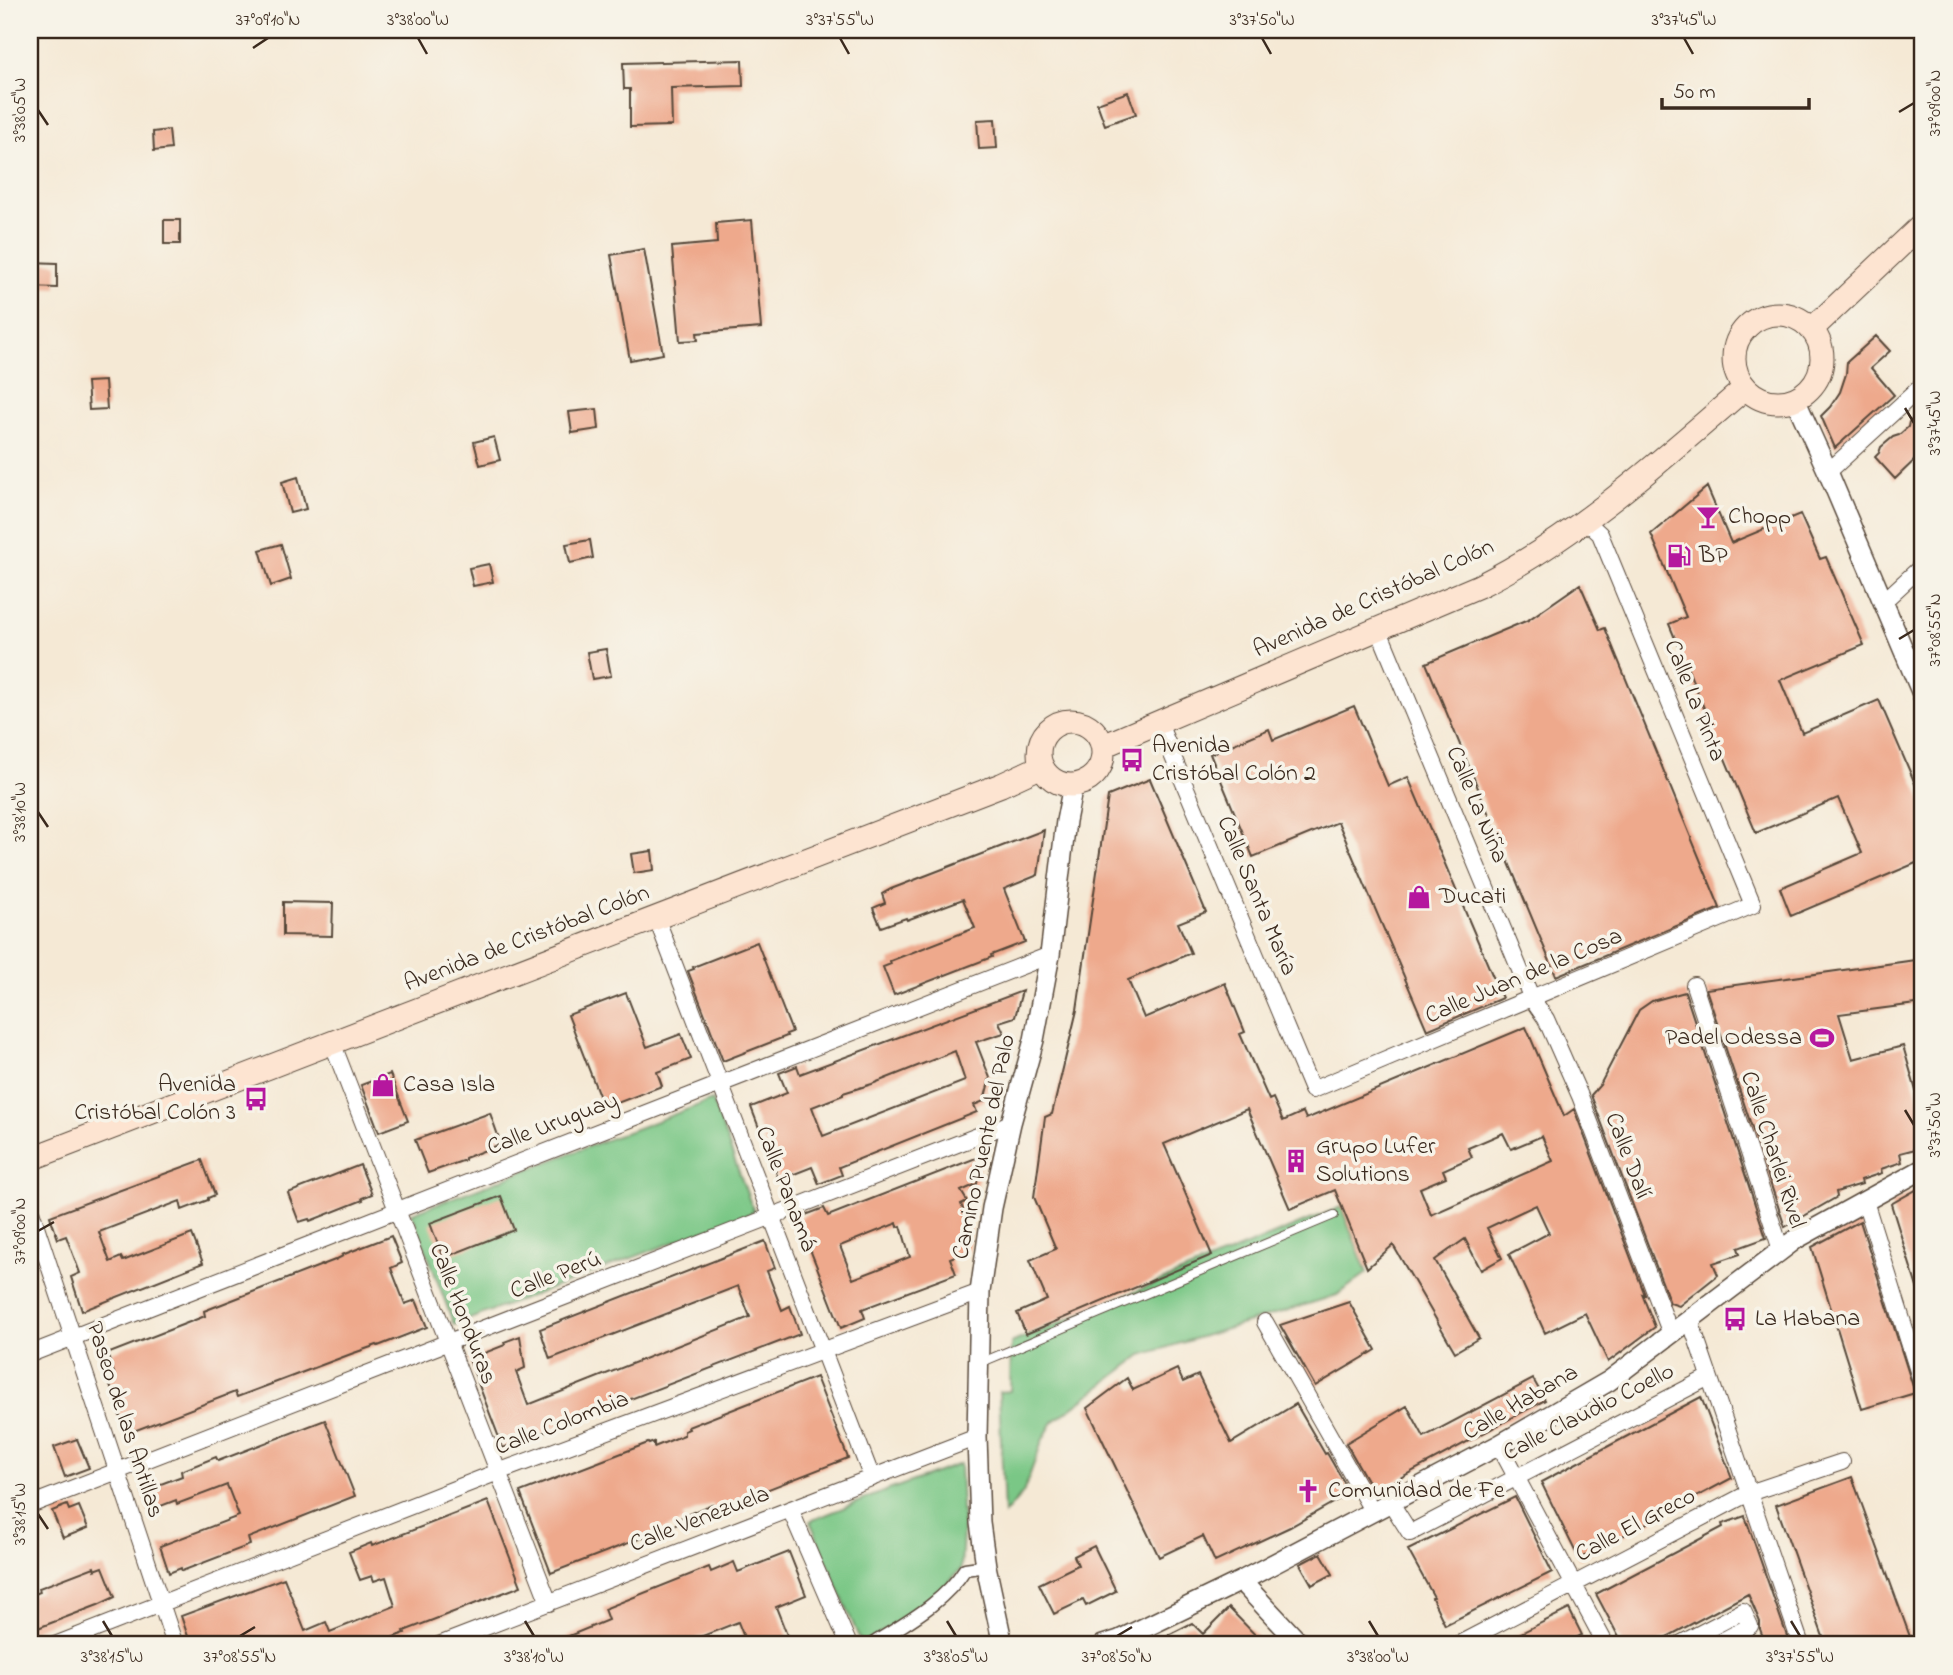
<svg xmlns="http://www.w3.org/2000/svg" width="1953" height="1675" font-family="'Indie Flower',sans-serif">
<style>
.green{fill:#7ac786;stroke:#5a7852;stroke-width:2}
.building{fill:#eea98c;fill-rule:evenodd}
.lines{fill:none;stroke-linecap:round;stroke-linejoin:round}
.service-casing{stroke:#574739;stroke-width:10}
.pedestrian-casing{stroke:#574739;stroke-width:15}
.minor-casing{stroke:#574739;stroke-width:18}
.tertiary-casing{stroke:#574739;stroke-width:22}
.secondary-casing{stroke:#574739;stroke-width:25}
.service{stroke:#fff;stroke-width:8}
.pedestrian{stroke:#fff;stroke-width:12}
.minor{stroke:#fff;stroke-width:16}
.tertiary{stroke:#fff;stroke-width:19}
.secondary{stroke:#fde4d1;stroke-width:23}
.ticks{fill:none;stroke:#3b2a1e;stroke-width:2.5}
.labels{text-anchor:middle;dominant-baseline:central;stroke-width:7;stroke-linejoin:round;paint-order:stroke}
.poi-label{font-size:24px;fill:#3b2a1e;stroke:#f7f3e8;text-anchor:start}
.street-label{font-size:24px;fill:#3b2a1e;stroke:#f7f3e8}
.neatline{fill:none;stroke:#3b2a1e;stroke-width:2.5}
.ticks-label{font-size:18px;text-anchor:middle;fill:#3b2a1e}
</style>
<rect width="100%" height="100%" fill="#f7f3e8"/>
<filter id="ink" filterUnits="userSpaceOnUse"><feTurbulence type="fractalNoise" baseFrequency=".0143" numOctaves="2"/><feDisplacementMap in="SourceGraphic" scale="14" xChannelSelector="R" yChannelSelector="G"/><feConvolveMatrix kernelMatrix="1 2 1 2 8 2 1 2 1" color-interpolation-filters="sRGB"/></filter>
<filter id="wash" filterUnits="userSpaceOnUse"><feTurbulence type="fractalNoise" baseFrequency=".00686" numOctaves="4" result="noise"/><feDisplacementMap in="SourceGraphic" scale="28" xChannelSelector="R" yChannelSelector="G"/><feGaussianBlur stdDeviation="1.57" result="paint"/><feColorMatrix in="noise" values="0 0 0 0 0 0 0 0 0 0 0 0 0 0 0 0 0 1.4 0 .05"/><feComposite in="paint" operator="in"/></filter>
<g filter="url(#wash)">
<rect width="100%" height="100%" fill="#f5e9d5"/>
<path class="green" d="M712,1100L754,1212L454,1325L412,1213Z
M1341,1207L1367,1273L1337,1295L1142,1355L1053,1422L1043,1439L1023,1493L1004,1515L999,1392L1010,1391L1011,1343Z
M960,1464L963,1531L961,1569L930,1601L862,1645L810,1521L883,1492Z"/>
<g id="blocks">
<path class="building" d="M742,60L743,86L671,88L672,126L630,127V89H624L623,63Z
M1128,92L1136,114L1105,125L1097,103Z
M995,119L997,148L979,149L977,120Z
M169,130L171,149L154,151L153,132Z
M164,220H180V244H164Z
M752,220L761,328L697,333L698,340L680,341L672,247L717,243L716,223Z
M644,249L663,354L630,360L611,255Z
M30,262L57,263V288L30,287Z
M1876,336L1890,351L1871,368L1894,395L1835,448L1821,416L1830,407L1840,392L1846,374L1847,362Z
M105,381L107,409L89,410L87,382Z
M597,409L599,429L572,433L569,412Z
M1923,410V452L1895,479L1875,457L1879,453L1881,447L1893,437L1899,435L1908,427L1909,422Z
M494,437L500,460L480,465L474,442Z
M298,477L306,509L290,513L282,482Z
M1707,487L1731,543L1800,514L1820,559L1826,557L1864,645L1780,680L1802,733L1879,700L1923,802V860L1791,916L1780,888L1862,853L1838,798L1756,833L1669,624L1686,617L1651,534Z
M590,540L593,558L570,563L566,544Z
M281,544L291,579L271,586L260,550Z
M489,564L493,582L473,586L469,568Z
M1580,584L1600,630L1605,628L1720,908L1556,976L1426,663L1528,620Z
M606,649L611,676L592,679L587,652Z
M1354,706L1388,786L1408,777L1502,998L1427,1030L1338,822L1253,857L1210,754L1269,729L1273,740Z
M1150,779L1206,912L1178,923L1191,953L1128,980L1144,1018L1225,983L1245,1032L1240,1034L1269,1100L1273,1098L1283,1121L1303,1112L1306,1119L1526,1027L1564,1116L1574,1109L1645,1295L1642,1294L1655,1327L1608,1362L1585,1313L1545,1333L1509,1254L1549,1233L1536,1205L1487,1228L1502,1258L1481,1270L1465,1239L1435,1260L1479,1338L1455,1352L1393,1245L1367,1268L1335,1190L1290,1209L1247,1109L1164,1144L1212,1255L1026,1334L1017,1313L1047,1300L1030,1260L1056,1249L1034,1197L1045,1117L1052,1114L1077,1010L1108,796ZM1503,1133L1511,1149L1542,1136L1553,1161L1431,1215L1420,1188L1446,1177L1443,1170L1472,1157L1468,1148Z
M1044,830L1038,875L1004,889L1025,942L991,955L992,957L894,995L883,967L891,964L890,961L975,928L963,899L907,920L906,918L881,927L873,908L885,903L882,894L891,889Z
M652,851L654,870L634,873L631,854Z
M283,902L333,903L332,936L283,935Z
M757,942L792,1032L786,1034L787,1036L723,1061L688,971L694,969L693,967Z
M1923,959V1003L1839,1014L1853,1059L1903,1046L1923,1115V1147L1900,1153L1902,1162L1881,1169L1882,1173L1861,1180L1862,1184L1836,1192L1837,1197L1785,1227L1706,989Z
M1022,991L1015,1017L999,1022L1004,1033L976,1042L990,1078L984,1101L974,1105L977,1112L839,1167L842,1175L819,1184L812,1167L779,1180L751,1107L787,1093L779,1073L797,1066L800,1074ZM955,1051L965,1081L823,1136L812,1107L843,1095V1093L872,1084Z
M1685,992L1766,1238L1738,1248L1740,1254L1713,1263L1718,1275L1679,1306L1670,1303L1591,1095L1600,1085L1639,1010L1652,1001Z
M626,993L647,1047L681,1034L691,1059L657,1072L662,1086L612,1105L610,1100L602,1103L568,1015Z
M390,1074L408,1121L379,1132L361,1085Z
M490,1113L501,1144L465,1158V1160L428,1173L415,1140Z
M981,1156L977,1184L961,1191L967,1201L961,1204L970,1228L968,1251L950,1258L956,1274L862,1309L865,1318L841,1328L802,1229L804,1228L800,1217L824,1208L828,1216ZM897,1223L898,1227L901,1226L910,1257L853,1279L840,1246Z
M202,1160L215,1195L208,1198V1200L182,1210L180,1201L99,1232L110,1262L121,1257L123,1261L192,1234L203,1263L82,1311L71,1277L80,1273L66,1236L58,1239L50,1216Z
M360,1165L372,1194L362,1198L363,1200L310,1221L309,1219L299,1222L288,1193Z
M1923,1186V1297H1920L1891,1204Z
M501,1196L514,1230L443,1258L430,1223Z
M1860,1221L1915,1393L1862,1409L1812,1247Z
M391,1236L402,1263L391,1268L405,1304L416,1300L427,1327L378,1346L377,1345L351,1354L237,1397L235,1392L126,1434L107,1376L114,1373L107,1354L205,1316L204,1311L335,1260L343,1256L342,1255Z
M765,1241L775,1268L767,1271L782,1310L790,1306L800,1334L503,1448L469,1359L505,1345L504,1342L520,1336L525,1368L516,1372L528,1405L750,1317L738,1286L550,1359L540,1329Z
M1349,1302L1376,1350L1315,1386L1280,1325Z
M1177,1369L1183,1382L1198,1375L1231,1443L1296,1404L1325,1454L1327,1453L1350,1493L1290,1527L1215,1562L1203,1536L1159,1557L1087,1408L1127,1378L1133,1390Z
M816,1377L848,1458L720,1508L719,1506L714,1508L712,1504L682,1517L684,1520L679,1522L680,1523L551,1573L520,1492L648,1443L649,1444L654,1442V1447L684,1435V1431L689,1429L688,1427Z
M1533,1379L1545,1400L1376,1491L1370,1481L1368,1482L1346,1443L1407,1406L1424,1437Z
M1701,1397L1732,1478L1579,1559L1541,1482Z
M325,1420L355,1496L248,1538L250,1545L182,1571L181,1568L169,1573L160,1546L239,1516L227,1485L177,1504L176,1500L148,1511L142,1491L182,1476L181,1471L216,1457L218,1461Z
M77,1439L89,1468L65,1477L54,1447Z
M1852,1477L1862,1505L1913,1645H1826L1776,1505Z
M1515,1497L1552,1572L1445,1625L1432,1598L1434,1597L1408,1550Z
M488,1501L521,1586L404,1631L405,1633L394,1637L395,1638L377,1645H191L181,1616L284,1578L305,1631L326,1622L330,1632L395,1606L386,1577L374,1581L372,1576L360,1580L349,1552L371,1543L372,1546Z
M67,1505L69,1510L79,1506L88,1528L63,1538L52,1511Z
M1745,1516L1790,1645H1766L1760,1629V1622L1748,1594L1652,1645H1623L1596,1594L1723,1527L1722,1524Z
M1094,1546L1116,1591L1086,1606L1083,1600L1054,1614L1039,1584L1078,1565L1074,1556Z
M789,1552L806,1595L776,1607L791,1645H747L738,1622L680,1645H547L608,1620L604,1609L709,1567L711,1572L734,1562L738,1572Z
M1321,1553L1333,1574L1312,1585L1300,1564Z
M94,1567L95,1570L103,1567L115,1597L98,1605L30,1631V1596L40,1592L39,1588Z
M1229,1608L1265,1645H1178L1168,1635L1192,1623L1203,1634Z
M1569,1609L1582,1635L1561,1645H1497Z"/>
</g>
</g>
<g filter="url(#ink)">
<use href="#blocks" fill-opacity="0" stroke="#574739" stroke-width="2"/>
<g class="lines">
<g class="service-casing">
<path id="service" d="M980,1363L1334,1215"/>
</g>
<g class="pedestrian-casing">
<path id="pedestrian" d="M871,1645C905,1623 943,1604 965,1569L986,1566"/>
</g>
<g class="minor-casing">
<path id="minor" d="M1828,472L1923,385
M1883,602L1923,565
M1378,628L1532,999L1546,1019L1580,1096L1671,1334
M1158,721L1312,1090L1753,905L1600,534L1585,520
M656,917L872,1478
M1694,985L1781,1250
M332,1042L549,1603
M1865,1201L1923,1387
M30,1208L175,1645
M1690,1320L1801,1645
M1265,1322L1373,1512
M30,1354L1050,955
M1499,1445L1606,1645
M1391,1503L1410,1533L1709,1377
M30,1505L1011,1123
M790,1509L849,1645
M55,1645L498,1472L980,1292
M439,1645L977,1437
M1457,1645L1749,1493L1842,1462
M1678,1645L1743,1611L1750,1626L1714,1645"/>
</g>
<g class="tertiary-casing">
<path id="tertiary" d="M1795,399L1828,472L1923,696
M1241,1581L1301,1645
M1003,1645L986,1566L980,1523L977,1437L980,1292L992,1208L1011,1123L1034,1040L1050,955L1066,821L1073,785
M1103,1645L1119,1640L1241,1581L1499,1445L1609,1381L1796,1239L1923,1169"/>
</g>
<g class="secondary-casing">
<path id="secondary" d="M1734 358a44 44 0 1 1 88 0a44 44 0 1 1-88 0Z
M1812,329L1923,224
M1039 753a32 32 0 1 1 64 0a32 32 0 1 1-64 0Z
M1103,746L1479,586C1575,539 1664,458 1745,388
M30,1159L1001,785L1042,766"/>
</g>
<use href="#service" class="service"/>
<use href="#pedestrian" class="pedestrian"/>
<use href="#minor" class="minor"/>
<use href="#tertiary" class="tertiary"/>
<use href="#secondary" class="secondary"/>
</g>
</g>
<path class="ticks" d="M418,38L427,54M840,38L849,54M1262,38L1271,54M1684,38L1693,54M253,48L268,38M38,110L48,125M1899,112L1914,103M1905,408L1914,423M1899,639L1914,630M38,812L48,827M1905,1110L1914,1125M38,1231L54,1222M38,1514L48,1529M103,1621L112,1636M525,1621L534,1636M947,1621L956,1636M1369,1621L1378,1636M1791,1621L1800,1636M240,1636L255,1627M1117,1636L1132,1627"/>
<defs>
<g id="bar-bare" transform="scale(1.89)"><path d="M-6-5H6L.8 .8V4.5H3.5V6h-7V4.5H-.8V.8Z" fill="#b5179e" stroke="#f7f3e8" stroke-width="2.5" paint-order="stroke"/></g>
<g id="fuel-bare" transform="scale(1.89)"><path d="M-5.5-6h7V0h2V4h1.3V-2.5L3-4.5l.8-.8L6-3V5H2.5V1h-1V6h-7ZM-4.2-4.7v3.2H.2V-4.7Z" fill="#b5179e" stroke="#f7f3e8" stroke-width="2.5" paint-order="stroke"/></g>
<g id="bus-bare" transform="scale(1.89)"><path d="M-5-6H5V4H4V6H2V4H-2V6H-4V4H-5ZM-3.5-4V0h7V-4ZM-3.5 1.2v1.5H-2V1.2ZM2 1.2v1.5H3.5V1.2Z" fill="#b5179e" stroke="#f7f3e8" stroke-width="2.5" paint-order="stroke"/></g>
<g id="shop-bare" transform="scale(1.89)"><path d="M-5-2.5h2.3a2.7 3.5 0 0 1 5.4 0H5L5.5 6h-11ZM-1.5-2.5h3a1.5 2.3 0 0 0-3 0Z" fill="#b5179e" stroke="#f7f3e8" stroke-width="2.5" paint-order="stroke"/></g>
<g id="stadium-bare" transform="scale(1.89)"><path d="M0-5a6.5 5 0 1 0 0 10a6.5 5 0 1 0 0-10ZM-3.5-1.8h7v3.6h-7Z" fill="#b5179e" stroke="#f7f3e8" stroke-width="2.5" paint-order="stroke"/></g>
<g id="building-bare" transform="scale(1.89)"><path d="M-4-6H4V6H1V3H-1V6H-4ZM-2.5-4.3h1.7v1.8h-1.7ZM.8-4.3h1.7v1.8H.8ZM-2.5-1h1.7V.8h-1.7ZM.8-1h1.7V.8H.8Z" fill="#b5179e" stroke="#f7f3e8" stroke-width="2.5" paint-order="stroke"/></g>
<g id="church-bare" transform="scale(1.89)"><path d="M-1.2-6h2.4v3.5h3.3v2.4h-3.3V6h-2.4V-.1h-3.3v-2.4h3.3Z" fill="#b5179e" stroke="#f7f3e8" stroke-width="2.5" paint-order="stroke"/></g>
</defs>
<g fill-rule="evenodd">
<use href="#bar-bare" x="1708" y="517"/>
<use href="#fuel-bare" x="1679" y="556"/>
<use href="#bus-bare" x="1132" y="760"/>
<use href="#shop-bare" x="1419" y="897"/>
<use href="#stadium-bare" x="1822" y="1038"/>
<use href="#shop-bare" x="383" y="1085"/>
<use href="#bus-bare" x="256" y="1099"/>
<use href="#building-bare" x="1296" y="1161"/>
<use href="#bus-bare" x="1735" y="1319"/>
<use href="#church-bare" x="1308" y="1491"/>
</g>
<g class="labels">
<g class="poi-label">
<text x="1728" y="517">Chopp</text>
<text x="1699" y="556">BP</text>
<text x="1152" y="746">Avenida<tspan x="1152" dy="28">Cristóbal Colón 2</tspan></text>
<text x="1439" y="897">Ducati</text>
<text x="1802" y="1038" text-anchor="end">Padel Odessa</text>
<text x="236" y="1085" text-anchor="end">Avenida<tspan x="236" dy="28">Cristóbal Colón 3</tspan></text>
<text x="403" y="1085">Casa Isla</text>
<text x="1316" y="1147">Grupo Lufer<tspan x="1316" dy="28">Solutions</tspan></text>
<text x="1755" y="1319">La Habana</text>
<text x="1328" y="1491">Comunidad de Fe</text>
</g>
<g class="street-label">
<text transform="translate(1374 599) rotate(-24)">Avenida de Cristóbal Colón</text>
<text transform="translate(1694 701) rotate(68)">Calle La Pinta</text>
<text transform="translate(1476 805) rotate(67)">Calle La Niña</text>
<text transform="translate(1256 896) rotate(67)">Calle Santa María</text>
<text transform="translate(527 939) rotate(-21)">Avenida de Cristóbal Colón</text>
<text transform="translate(1524 977) rotate(-23)">Calle Juan de la Cosa</text>
<text transform="translate(553 1125) rotate(-21)">Calle Uruguay</text>
<text transform="translate(985 1147) rotate(-78)">Camino Puente del Palo</text>
<text transform="translate(1772 1150) rotate(72)">Calle Charlei Rivel</text>
<text transform="translate(1627 1156) rotate(69)">Calle Dalí</text>
<text transform="translate(785 1189) rotate(69)">Calle Panamá</text>
<text transform="translate(556 1276) rotate(-21)">Calle Perú</text>
<text transform="translate(462 1314) rotate(69)">Calle Honduras</text>
<text transform="translate(1521 1403) rotate(-30)">Calle Habana</text>
<text transform="translate(1589 1413) rotate(-27)">Calle Claudio Coello</text>
<text transform="translate(124 1420) rotate(72)">Paseo de las Antillas</text>
<text transform="translate(562 1424) rotate(-21)">Calle Colombia</text>
<text transform="translate(700 1520) rotate(-21)">Calle Venezuela</text>
<text transform="translate(1636 1526) rotate(-28)">Calle El Greco</text>
</g>
</g>
<rect width="1953" height="1675" fill="none" stroke="#f7f3e8" stroke-width="77"/>
<path d="M1662 98v10h147v-10" fill="none" stroke="#3b2a1e" stroke-width="3.5"/>
<text x="1673" y="98" font-size="21" fill="#3b2a1e" stroke="#f7f3e8" stroke-width="5" paint-order="stroke">50 m</text>
<rect x="38" y="38" width="1876" height="1598" class="neatline"/>
<g class="ticks-label">
<text x="268" y="25">37°09'10"N</text>
<text x="418" y="25">3°38'00"W</text>
<text x="840" y="25">3°37'55"W</text>
<text x="1262" y="25">3°37'50"W</text>
<text x="1684" y="25">3°37'45"W</text>
<text transform="translate(1934 103) rotate(-90)" y="6">37°09'00"N</text>
<text transform="translate(19 110) rotate(-90)" y="6">3°38'05"W</text>
<text transform="translate(1934 423) rotate(-90)" y="6">3°37'45"W</text>
<text transform="translate(1934 630) rotate(-90)" y="6">37°08'55"N</text>
<text transform="translate(19 812) rotate(-90)" y="6">3°38'10"W</text>
<text transform="translate(1934 1125) rotate(-90)" y="6">3°37'50"W</text>
<text transform="translate(19 1231) rotate(-90)" y="6">37°09'00"N</text>
<text transform="translate(19 1514) rotate(-90)" y="6">3°38'15"W</text>
<text x="112" y="1662">3°38'15"W</text>
<text x="240" y="1662">37°08'55"N</text>
<text x="534" y="1662">3°38'10"W</text>
<text x="956" y="1662">3°38'05"W</text>
<text x="1117" y="1662">37°08'50"N</text>
<text x="1378" y="1662">3°38'00"W</text>
<text x="1800" y="1662">3°37'55"W</text>
</g>
</svg>
